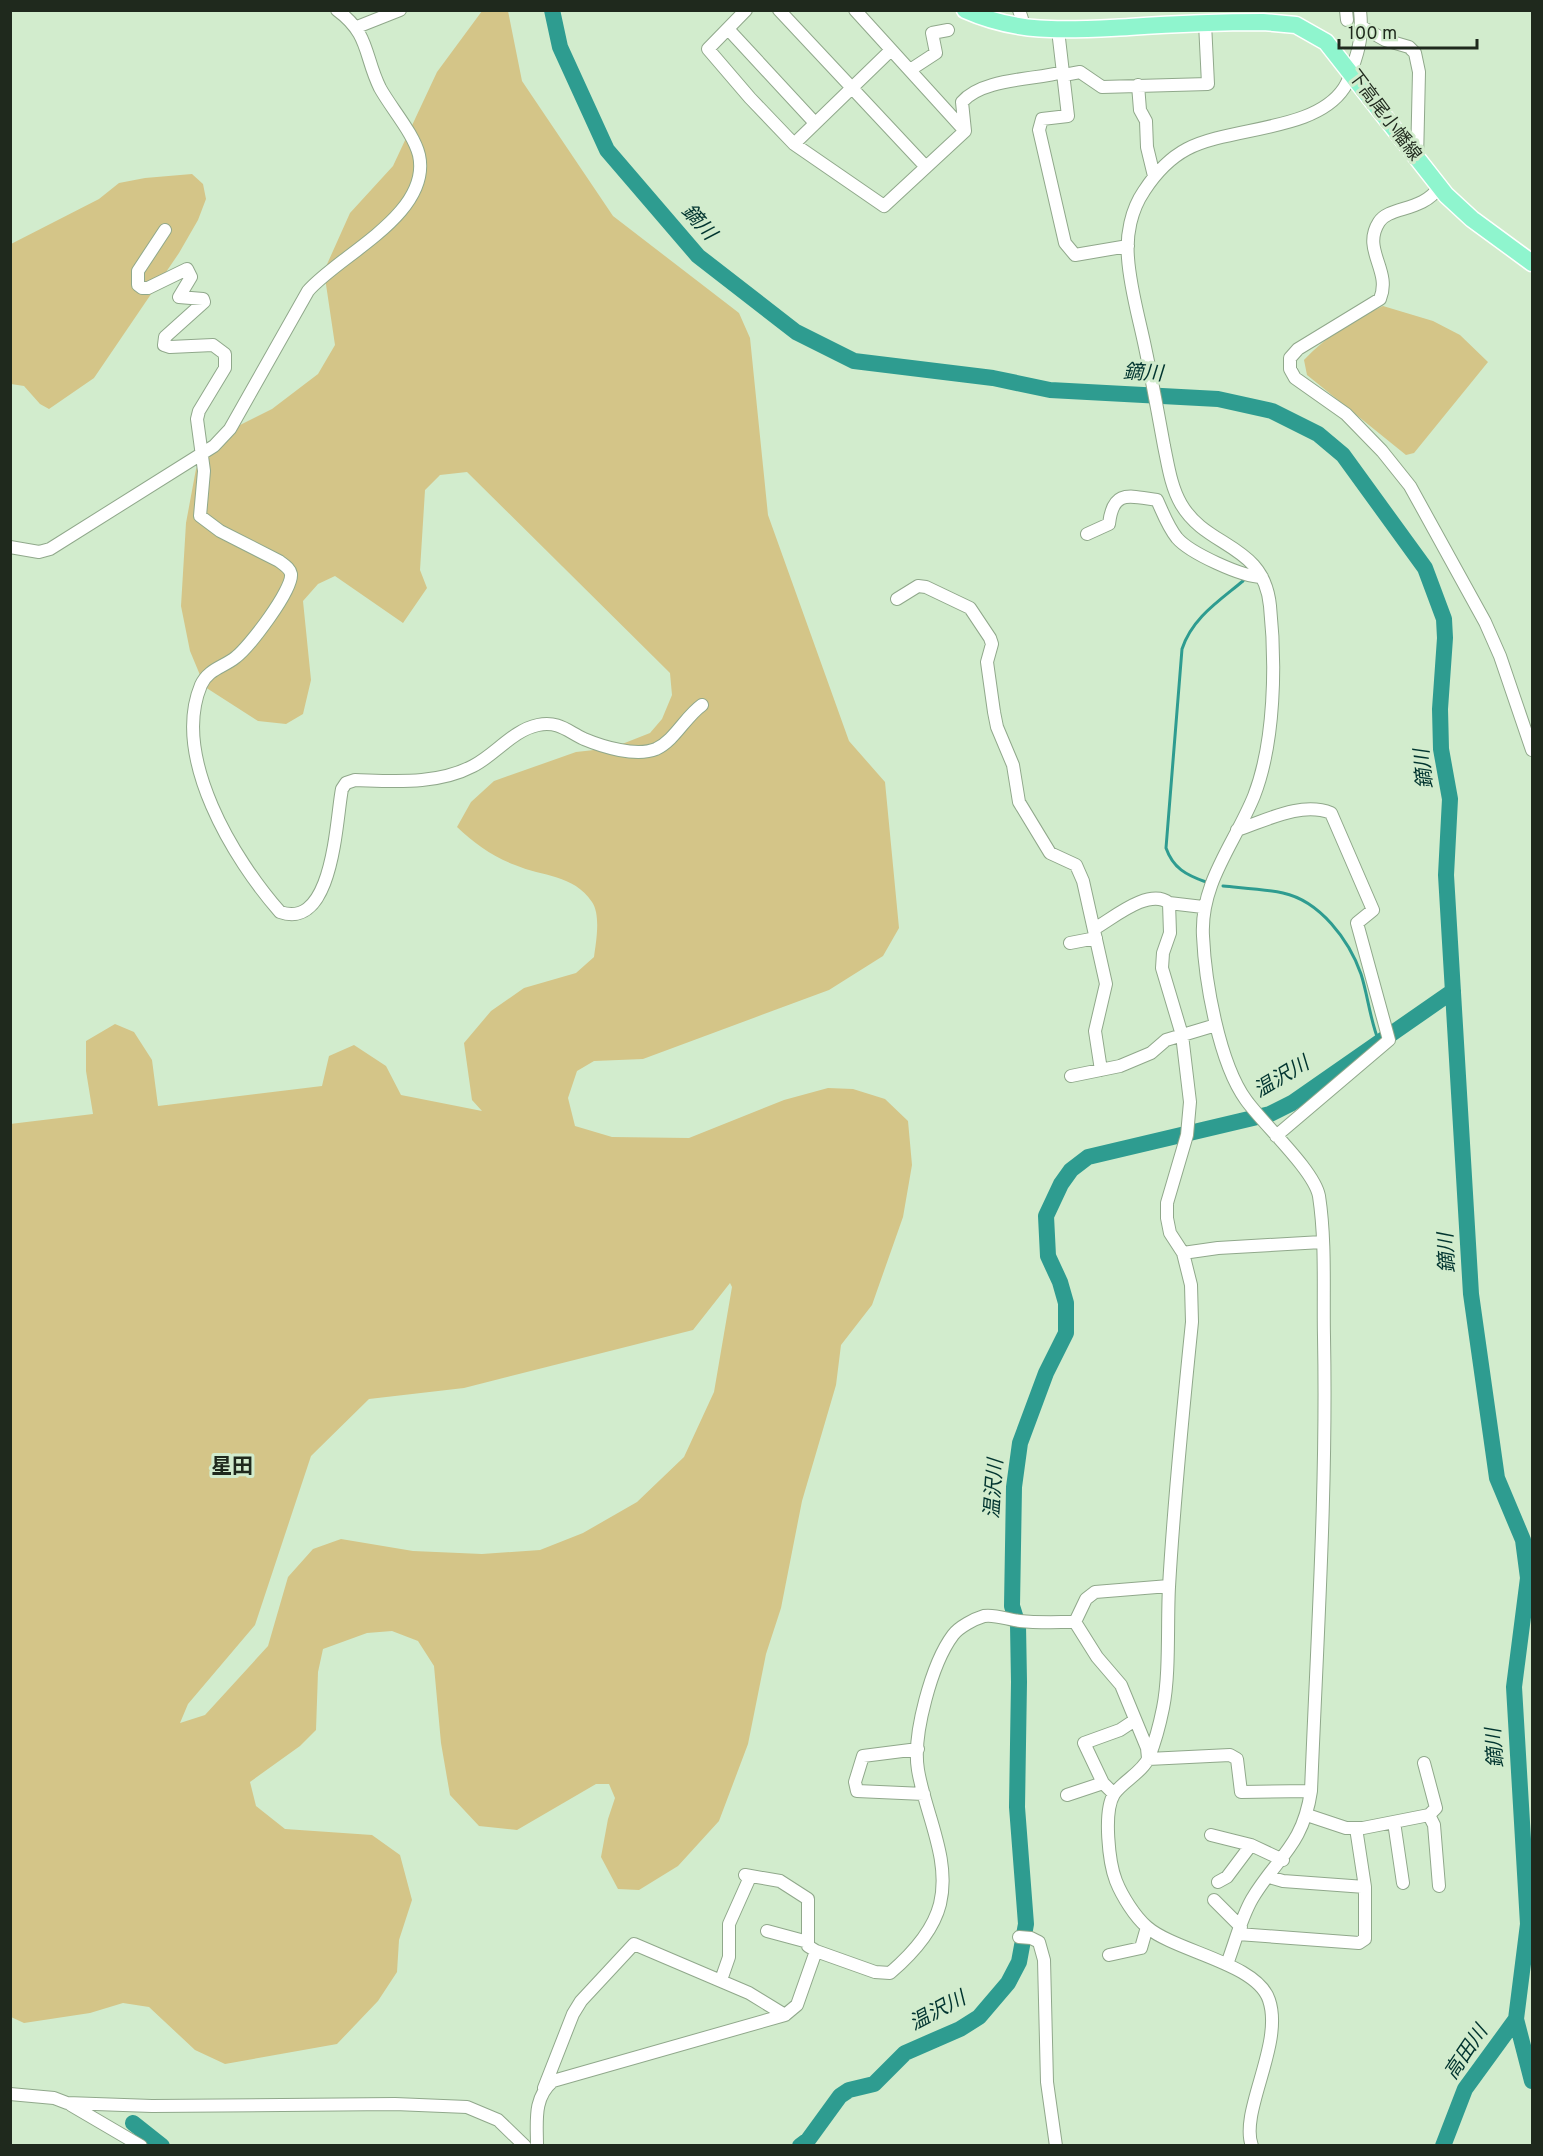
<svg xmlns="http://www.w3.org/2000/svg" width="1543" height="2156" font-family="Overpass,'Noto Sans JP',sans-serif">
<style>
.green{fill:#d4c588;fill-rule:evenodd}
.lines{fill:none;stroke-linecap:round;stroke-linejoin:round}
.stream{stroke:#2e9c90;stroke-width:3}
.river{stroke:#2e9c90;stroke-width:16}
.minor-casing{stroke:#90a88b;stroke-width:14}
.major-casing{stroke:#fff;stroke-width:19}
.minor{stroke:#fff;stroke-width:12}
.major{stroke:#8ff5ce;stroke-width:16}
.labels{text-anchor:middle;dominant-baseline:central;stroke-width:6;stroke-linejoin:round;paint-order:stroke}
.street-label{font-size:18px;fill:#1f291d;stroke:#d2eccd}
.water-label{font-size:20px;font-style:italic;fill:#00342f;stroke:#d2eccd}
.quarter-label{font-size:21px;font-weight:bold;fill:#1f291d;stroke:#d2eccd}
</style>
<rect width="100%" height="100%" fill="#d2eccd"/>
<path class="green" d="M482,11H508L522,81L613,216L739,313L750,338L768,515L849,741L885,782L899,928L883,956L829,990L643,1059L594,1061L577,1071L568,1098L575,1126L612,1137L689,1138L784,1100L828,1088L853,1089L885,1099L908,1121L912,1165L903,1217L872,1305L841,1345L836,1385L802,1501L781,1608L766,1654L748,1744L719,1821L678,1866L639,1890L618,1889L601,1857L608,1819L615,1798L609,1784H596L517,1830L479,1826L450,1795L441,1743L434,1666L418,1641L392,1631L367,1633L323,1649L318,1672L316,1730L300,1746L250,1782L256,1806L285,1829L372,1835L400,1855L412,1900L399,1940L397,1972L378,2001L337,2044L225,2064L195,2050L149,2007L123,2003L90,2013L24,2023L11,2017L10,1124L93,1114L86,1071V1041L115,1024L134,1032L152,1060L158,1106L322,1086L329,1056L354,1045L386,1066L401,1095L482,1111L472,1100L464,1043L491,1011L524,988L576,973L594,957C596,942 601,915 592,902C573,874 543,877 515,865C493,857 474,843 457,827L471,802L494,781L576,752L612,748L650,733L662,719L672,695L670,673L467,472L440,475L425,490L420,570L427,588L403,623L335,576L318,584L303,601L311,680L303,714L286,724L258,721L205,687L190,651L181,606L186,523L196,469L226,432L272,409L318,374L335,345L324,271L350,213L393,166L437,72ZM730,1283L732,1287L714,1392L684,1457L637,1502L583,1533L540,1550L482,1554L413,1551L341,1539L313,1549L288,1577L268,1646L205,1715L180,1723L188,1704L255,1625L311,1456L369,1399L464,1388L693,1330Z
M192,174L203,184L206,199L198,220L179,253L94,378L49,409L40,404L24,386L11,384V244L99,199L119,183L145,178Z
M1383,306L1433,321L1460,335L1488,362L1414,453L1406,455L1307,375L1304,360C1328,335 1352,320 1383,306Z"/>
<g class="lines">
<path class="stream" d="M1206,882C1186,875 1173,868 1166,848L1182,649C1192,618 1219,601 1243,581
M1223,886C1243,888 1264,889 1283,893C1320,901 1349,940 1361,974C1368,996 1370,1020 1379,1042"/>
<path class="river" d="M552,10L560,47L607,150L698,256L796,332L854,361L993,378L1050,390L1218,399L1272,411L1318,434L1343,455L1425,568L1444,619L1445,638L1440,709L1441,749L1450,799L1446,875L1471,1294L1497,1478L1523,1540L1528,1578L1514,1687L1528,1924L1516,2019L1532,2081
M133,2123L162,2146
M800,2146L808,2140L840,2096L849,2090L874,2084L905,2053L960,2029L979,2017L1008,1983L1019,1962L1026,1924L1017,1807L1019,1682L1018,1625L1012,1606L1014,1487L1020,1443L1046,1373L1066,1333V1303L1060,1282L1048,1256L1046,1216L1061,1184L1071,1170L1088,1157L1270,1114L1292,1103L1453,991
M1443,2146L1465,2089L1516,2019"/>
<g class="minor-casing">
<path id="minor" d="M746,10L708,49L750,98L794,144L884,206L965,131L855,10
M779,10L926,167
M1019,10L1022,19L1021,28
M1346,10L1347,20
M357,27L400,10
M1362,27L1385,40L1409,47L1415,53L1419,72L1417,160
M728,29L815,123
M1058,30L1068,116L1042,119L1039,130L1065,243L1075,255L1128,246
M910,70L936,53L932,33L948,30
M1064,75L1080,72L1102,87L1208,84L1205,23
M1138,85L1140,110L1146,121L1147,147L1154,176
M965,131L962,102C982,78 1035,80 1063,72
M794,144L891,50
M1439,187C1423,212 1389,206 1379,222C1361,250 1392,270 1380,299L1298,349L1290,358V369L1295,378L1346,414L1382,451L1410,486L1485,622L1500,656L1532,750
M165,230L138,271V285L142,288H148L187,269L191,277L179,297L203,299L204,302L165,337L164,345L170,347L213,345L225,354V368L199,411L197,419L204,471L200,516L220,531L279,561C284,565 290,568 291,574C293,590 249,647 236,657C224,667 208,669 201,685C171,757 234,860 280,912C334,931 336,818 342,789L346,783L355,780C394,781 437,785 473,766C495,755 513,730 538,725C559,721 567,731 584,739C603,747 636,757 656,749C675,740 685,717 702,705
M1087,534L1109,524C1113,489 1129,496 1157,500C1163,513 1168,527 1177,538C1190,553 1242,577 1262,577
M10,547L39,552L50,549L214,446L230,429L308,291C339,255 432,214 419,155C414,134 391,108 380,88C364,56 370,34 337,10
M897,599L918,586L926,587L970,608L990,638L992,644L987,662L994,712L997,727L1013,765L1019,802L1050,853L1076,865L1083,881L1106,984L1095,1031L1101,1070
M1237,830C1265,821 1301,801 1331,813L1373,910L1357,923L1389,1040L1276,1136
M1169,903L1203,907
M1094,929C1112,919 1149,887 1169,903L1170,933L1163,953L1162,968L1182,1035L1190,1102L1187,1135L1167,1203V1218L1170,1233L1183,1253L1191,1285L1192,1322C1183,1410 1174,1498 1169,1587C1167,1623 1170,1674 1163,1708C1160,1723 1155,1742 1149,1757C1143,1772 1123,1781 1114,1794C1103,1812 1109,1863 1116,1881C1122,1896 1135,1917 1147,1927C1176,1952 1257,1963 1269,2000C1284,2044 1239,2112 1252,2146
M1070,943L1096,938
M1071,1076L1120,1066L1151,1053L1166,1040L1216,1025
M1183,1253L1218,1248L1322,1242
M1075,1622L1086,1599L1095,1592L1169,1586
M918,1749L863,1756L855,1782L857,1791L924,1794
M1148,1759L1230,1755L1237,1759L1241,1792L1311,1791
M1114,1794L1103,1783L1084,1743L1120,1730L1135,1720
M1067,1795L1103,1783
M1307,1815L1346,1828H1363L1429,1815L1436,1808L1424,1763
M1429,1815L1434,1825L1439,1886
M1394,1822L1403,1883
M1356,1828L1365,1887
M1211,1835L1251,1845L1283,1860
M745,1875L780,1881L808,1899V1946L816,1951
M1218,1882L1227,1877L1251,1845
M1214,1900L1241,1927
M767,1931L808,1942
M1238,1934L1359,1943L1365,1939V1887L1283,1881L1269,1877
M1019,1937L1031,1938L1039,1942L1044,1960L1047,2082L1056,2146
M1109,1955L1141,1948L1147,1927
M1227,1964C1235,1943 1241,1918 1252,1899C1277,1857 1303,1846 1311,1791C1317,1640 1327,1489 1324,1337C1323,1291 1326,1242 1319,1196C1314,1170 1263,1124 1246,1100C1219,1063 1205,981 1203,936C1200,883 1235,843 1254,796C1275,742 1276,663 1270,606C1264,543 1207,549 1181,504C1171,487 1168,465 1164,446C1158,413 1152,380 1145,347C1139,318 1130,288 1128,258C1126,235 1131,210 1144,191C1155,174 1170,158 1187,149C1231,126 1315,132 1344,88C1350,79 1352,69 1355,60C1361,42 1362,29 1360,10
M721,1980L729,1957V1924L750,1877
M544,2088L573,2014L581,2001L634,1944L749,1993L785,2015
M10,2094L54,2098L67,2103L152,2106L395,2104L467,2107L498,2120L525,2146
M71,2105L141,2146
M537,2146C537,2121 533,2098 553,2081L785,2015L797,2005L816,1951L875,1972L890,1973C911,1955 933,1932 940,1904C951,1859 925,1813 918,1770C912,1735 932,1663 953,1635C959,1627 974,1619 984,1616C995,1614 1009,1620 1020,1621C1038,1623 1057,1622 1075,1622L1097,1657L1121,1685L1147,1748L1148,1758"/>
</g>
<g class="major-casing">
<path id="major" d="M965,10C1021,35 1070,30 1129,27C1174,24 1218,22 1263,22L1296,25L1326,42L1446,195L1472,219L1532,263"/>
</g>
<use href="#minor" class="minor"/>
<use href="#major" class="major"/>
</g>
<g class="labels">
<g class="street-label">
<text transform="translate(1384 116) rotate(53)">下高尾小幡線</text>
</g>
<g class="water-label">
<text transform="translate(698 223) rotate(48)">鏑川</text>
<text transform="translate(1143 374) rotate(3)">鏑川</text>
<text transform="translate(1425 769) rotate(-96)">鏑川</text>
<text transform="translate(1282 1078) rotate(-31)">温沢川</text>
<text transform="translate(1448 1253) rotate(-93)">鏑川</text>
<text transform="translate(995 1489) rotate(-86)">温沢川</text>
<text transform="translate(1496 1748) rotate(-94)">鏑川</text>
<text transform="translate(938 2012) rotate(-28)">温沢川</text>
<text transform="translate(1467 2053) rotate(-56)">高田川</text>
</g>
<g class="quarter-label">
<text x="232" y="1467">星田</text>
</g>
</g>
<rect width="1543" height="2156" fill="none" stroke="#1f291d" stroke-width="24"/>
<path d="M1339 39v9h138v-9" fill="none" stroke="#1f291d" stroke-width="3"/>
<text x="1348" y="39" font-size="18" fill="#1f291d" stroke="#d2eccd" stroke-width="4.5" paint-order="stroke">100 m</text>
</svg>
